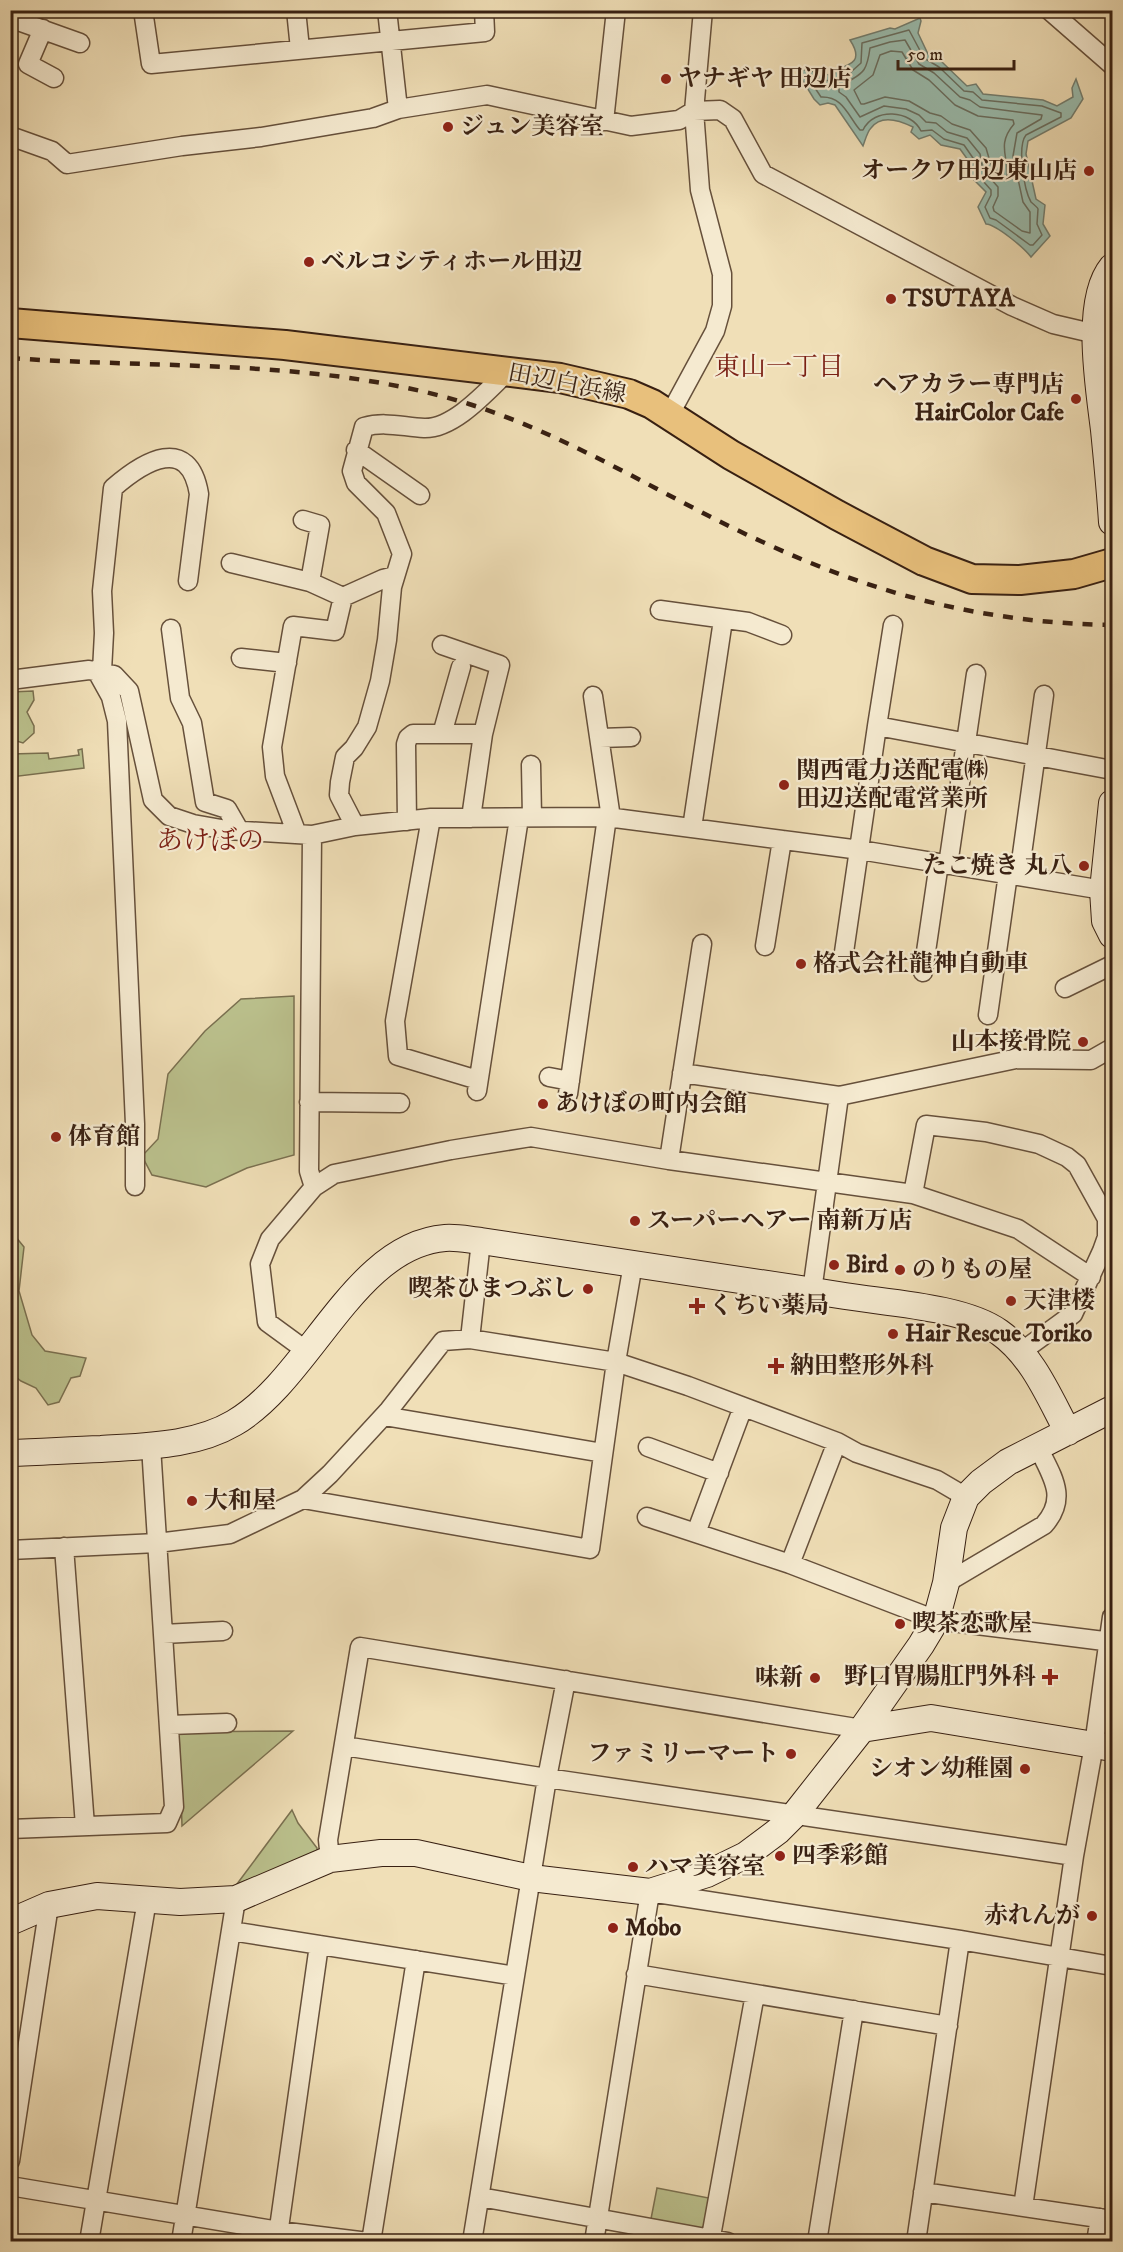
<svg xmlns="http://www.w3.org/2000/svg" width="1123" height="2252" font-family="'IM FELL DW Pica','Noto Serif JP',serif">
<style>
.green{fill:#bbc18d;stroke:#7a7050;stroke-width:1.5}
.water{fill:#9abdaf;stroke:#737e70;stroke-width:1.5}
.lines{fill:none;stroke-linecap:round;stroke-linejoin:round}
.shore{stroke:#696e60;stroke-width:1.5}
.street-casing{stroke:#66503b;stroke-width:21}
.secondary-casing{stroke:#382012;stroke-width:28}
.primary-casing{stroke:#382012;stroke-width:32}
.street{stroke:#f5ead0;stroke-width:18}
.secondary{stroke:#f5ead0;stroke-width:26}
.primary{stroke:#e8c07c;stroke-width:28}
.rail{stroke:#382012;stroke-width:4.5;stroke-dasharray:10 10;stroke-linecap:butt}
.poi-dot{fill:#8f2418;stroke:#f5ead0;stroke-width:2}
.labels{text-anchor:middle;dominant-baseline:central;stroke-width:4.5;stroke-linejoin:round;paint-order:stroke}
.poi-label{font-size:24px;font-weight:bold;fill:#382012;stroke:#f5ead0;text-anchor:start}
.street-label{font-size:24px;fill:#382012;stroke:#f5ead0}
.neighbourhood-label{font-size:26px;fill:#7a1f14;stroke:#f5ead0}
.quarter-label{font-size:27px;fill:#7a1f14;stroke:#f5ead0}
</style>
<rect width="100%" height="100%" fill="#f0dfb7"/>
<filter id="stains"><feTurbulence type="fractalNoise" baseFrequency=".00333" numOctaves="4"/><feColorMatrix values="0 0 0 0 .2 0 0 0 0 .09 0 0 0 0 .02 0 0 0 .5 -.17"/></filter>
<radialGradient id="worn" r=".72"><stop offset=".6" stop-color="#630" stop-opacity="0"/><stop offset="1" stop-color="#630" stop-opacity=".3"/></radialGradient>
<path class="green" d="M33,691L34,700L27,712L34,726V733L23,743L10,739L11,692Z
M82,749L84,768L11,777V754L48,753L49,759L79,755L78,750Z
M294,996V1155L247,1168L206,1187L152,1175L142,1156L158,1139L168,1074L205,1031L241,999Z
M11,1231L24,1247L19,1291L32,1335L45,1351L86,1358L80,1376L71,1378L59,1402L48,1405L36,1388L21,1381L11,1373Z
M293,1731L182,1826L179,1732Z
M292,1810L298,1823L317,1848V1854L237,1884Z
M657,2188L714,2199L707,2236L650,2224Z"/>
<path class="water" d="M920,18L921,21L918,33L928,54L942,62L967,86L976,84L983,94L1043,100L1057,106L1073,97L1072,88L1076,79L1083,99L1071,118L1028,141L1026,154L1036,199L1045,205L1043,224L1050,236L1031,257C1024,248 997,225 986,224L978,207L986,192L970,176L968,160L960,149L941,145L930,135L919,139L911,132L913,127C901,121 881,114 871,128C867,132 865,141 863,146L835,105L828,103L820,105L814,99L795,68L834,76L836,70C853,64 863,60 850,40L890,28L895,29Z"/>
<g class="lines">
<path class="shore" d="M909,30L924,58L939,67L964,91L973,92L982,100L1042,106L1061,113V117L1026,135C1017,146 1024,190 1031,202C1031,202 1038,208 1038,209L1037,224L1042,235L1033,245H1030L996,220L990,218L985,207L991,195V190L976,173L973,158L964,145L944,139L932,130L921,131C911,110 874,107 863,130H860C848,116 843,96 821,97L811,82L814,78L835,82L841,75L851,72L861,63L862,43Z
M905,40L919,64L934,73L960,97L970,100L980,107L1042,115L1041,119L1017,133L1013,156L1023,202L1030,212V233L1022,231L994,211L993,207L998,196V187L983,170L980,154L967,138L947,132L936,123L926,122L919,115L906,109L884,106L860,117L846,97L839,92V88C860,72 866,78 870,48L890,42Z
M891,51L902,52L913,70L929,80L955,105L978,116L1013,120L1014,124C996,145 1009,157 1007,177H1003L991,165L986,148L970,130L952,124L941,116L930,113L909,101L885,97L864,104H861L854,90L873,75L880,55Z"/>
<g class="street-casing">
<path id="street" d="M143,10L151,64L485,32L484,10
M296,10L300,49
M387,10L398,109
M1049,10L1112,65
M10,18L80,43
M43,29L28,64L54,78
M604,121L616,10
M10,136L52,151L67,164L182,146L261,137L373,118L398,109L487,95L631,126L679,120L694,111L720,110L733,119L763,174L1012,306L1053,324L1096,334
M670,414L715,331L722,306V274L700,190L694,111L703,10
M356,450L420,495
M303,520L320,525L310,582
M231,563L310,582L343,597L383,579L395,576
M660,610L748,622L782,635
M171,629L180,698L192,723L205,802L227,809L239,830
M442,645L500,665L483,734L471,818
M241,658L287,663
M96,670L111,697L117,721L135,1124V1186
M102,671L104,633L102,591L113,488C144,461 189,434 199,494L188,581
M10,680L89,670L114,675L129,691L153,800L169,816L193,824L227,830L312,835L355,826L431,818L607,817L860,850L1103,890
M593,696L611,818
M877,726L893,625
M442,734L461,667
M600,738L631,737
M531,765L532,817
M431,818L395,1021L398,1056L478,1080
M407,821L406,744L408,738L413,734H483
M355,826L339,795L340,782L345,757L354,748L367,727L380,681L387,640L392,587L402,554L386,513L356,483L352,471L364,427C385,421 403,427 424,428C454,429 487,391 507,372
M692,828L723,620
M297,834L275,776L272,747L293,626L335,631L343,597
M312,835L309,1171L314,1187
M948,865L976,674
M1019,876L1044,695
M765,946L782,840
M843,959L877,726L1112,770
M923,972L939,863
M1065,988L1112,965
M988,1015L1008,874
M682,1073L839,1096
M549,1077L570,1081
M477,1091L519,818
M568,1094L607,817
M309,1102L400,1103
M669,1160L702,944
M913,1194L926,1125L986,1132L1039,1144L1067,1157L1077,1165L1107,1219V1237L1102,1251L1073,1314L1021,1352
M812,1291L839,1096L1016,1059L1091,1060L1112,1048
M470,1339L481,1241
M308,1352L267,1322L260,1264L270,1239L314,1187L334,1174L451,1150L531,1137L669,1160L913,1194L1018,1229L1091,1277
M384,1416L603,1453
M648,1447L719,1473
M303,1499L590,1549L616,1362L633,1264
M647,1517L790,1564L936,1620L1112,1642
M696,1533L743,1407
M64,1547L85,1826
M10,1550L157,1543L230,1534L303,1499L330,1474L389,1410L443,1341L470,1339L616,1362L688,1386L837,1442L857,1453L937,1480L966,1497
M790,1564L837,1442
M946,1583L1044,1525C1069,1497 1051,1475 1038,1447
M163,1634L223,1631
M169,1725L227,1723
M344,1746L547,1778L1074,1856
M10,1829L167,1823L174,1807L151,1446
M330,1859L328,1840L360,1647L862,1729
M231,1931L515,1976
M636,1974L948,2026
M10,2161L49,1905
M10,2186L279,2231L368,2242
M923,2192L1112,2220
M480,2197L728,2242
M1023,2207L1074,1856L1094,1745L1112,1617
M89,2242L147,1900
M181,2242L236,1899
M277,2242L319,1945
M371,2242L416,1960
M472,2242L547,1778L566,1680
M594,2242L650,1892L960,1940L1112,1966
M710,2242L755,1994
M817,2242L854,2010
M916,2242L960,1940
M1096,2242L1100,2218"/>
</g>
<g class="secondary-casing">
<path id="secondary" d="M1112,267C1084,301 1099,388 1104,430C1107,460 1110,491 1112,522
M1112,803L1103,890L1105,921L1112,935
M10,1453C41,1452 71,1450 101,1449C146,1446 195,1446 234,1423C310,1379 354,1245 445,1238C457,1237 470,1240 481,1241C603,1259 724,1277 845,1296C888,1303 964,1307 999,1332C1033,1356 1049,1397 1068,1432
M862,1729L931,1718L1112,1748
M10,1922L49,1905L97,1896L180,1902L236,1899L330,1859L381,1853H416L531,1878L650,1892L707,1874L746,1855L778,1831L795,1814L862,1729L921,1645L936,1620L946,1583L954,1528L966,1497L981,1482L1008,1462L1112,1409"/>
</g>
<g class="primary-casing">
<path id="primary" d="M10,323L285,345L560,378L629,394L652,404L731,455L837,515L924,561L972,579L1020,580L1074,574L1112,563"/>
</g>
<use href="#street" class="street"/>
<use href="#secondary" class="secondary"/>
<use href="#primary" class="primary"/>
<path class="rail" d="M10,358C163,369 321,358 469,404C574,437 667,499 767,544C880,596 987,623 1112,625"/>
</g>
<g class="poi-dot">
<circle cx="666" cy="79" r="6"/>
<circle cx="448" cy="127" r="6"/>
<circle cx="1089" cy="171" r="6"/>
<circle cx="309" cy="262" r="6"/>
<circle cx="891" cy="299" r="6"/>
<circle cx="1076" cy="399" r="6"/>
<circle cx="784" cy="785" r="6"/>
<circle cx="1084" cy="866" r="6"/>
<circle cx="801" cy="964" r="6"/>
<circle cx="1083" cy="1042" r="6"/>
<circle cx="543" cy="1104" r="6"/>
<circle cx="56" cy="1137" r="6"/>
<circle cx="635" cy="1221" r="6"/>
<circle cx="834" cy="1265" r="6"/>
<circle cx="900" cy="1270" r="6"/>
<circle cx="588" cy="1289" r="6"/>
<circle cx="1011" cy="1301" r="6"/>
<path d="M694 1297h6v6h6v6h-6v6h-6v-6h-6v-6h6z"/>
<circle cx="893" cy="1334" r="6"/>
<path d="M773 1357h6v6h6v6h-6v6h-6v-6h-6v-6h6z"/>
<circle cx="192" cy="1501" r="6"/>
<circle cx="900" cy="1624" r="6"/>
<path d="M1047 1668h6v6h6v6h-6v6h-6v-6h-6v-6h6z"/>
<circle cx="815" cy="1678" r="6"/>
<circle cx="791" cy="1754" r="6"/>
<circle cx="1025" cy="1769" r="6"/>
<circle cx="780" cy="1856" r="6"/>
<circle cx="633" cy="1867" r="6"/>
<circle cx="1092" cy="1916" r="6"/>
<circle cx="613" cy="1928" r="6"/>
</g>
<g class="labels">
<g class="poi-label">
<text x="678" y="79">ヤナギヤ 田辺店</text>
<text x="460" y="127">ジュン美容室</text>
<text x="1077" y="171" text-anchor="end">オークワ田辺東山店</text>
<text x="321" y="262">ベルコシティホール田辺</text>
<text x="903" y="299">TSUTAYA</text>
<text x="1064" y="385" text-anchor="end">ヘアカラー専門店<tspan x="1064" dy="28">HairColor Cafe</tspan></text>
<text x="796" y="771">関西電力送配電㈱<tspan x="796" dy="28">田辺送配電営業所</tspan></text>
<text x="1072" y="866" text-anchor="end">たこ焼き 丸八</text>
<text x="813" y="964">格式会社龍神自動車</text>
<text x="1071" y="1042" text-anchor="end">山本接骨院</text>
<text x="555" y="1104">あけぼの町内会館</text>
<text x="68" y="1137">体育館</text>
<text x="647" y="1221">スーパーヘアー 南新万店</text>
<text x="846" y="1265">Bird</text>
<text x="912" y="1270">のりもの屋</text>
<text x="576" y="1289" text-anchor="end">喫茶ひまつぶし</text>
<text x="1023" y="1301">天津楼</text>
<text x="709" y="1306">くちい薬局</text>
<text x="905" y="1334">Hair Rescue Toriko</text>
<text x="790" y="1366">納田整形外科</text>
<text x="204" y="1501">大和屋</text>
<text x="912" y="1624">喫茶恋歌屋</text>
<text x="1036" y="1677" text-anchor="end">野口胃腸肛門外科</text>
<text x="803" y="1678" text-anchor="end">味新</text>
<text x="779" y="1754" text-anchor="end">ファミリーマート</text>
<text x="1013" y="1769" text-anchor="end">シオン幼稚園</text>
<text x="792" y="1856">四季彩館</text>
<text x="645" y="1867">ハマ美容室</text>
<text x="1080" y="1916" text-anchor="end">赤れんが</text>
<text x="625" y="1928">Mobo</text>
</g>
<g class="street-label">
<text transform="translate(567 384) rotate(11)">田辺白浜線</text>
</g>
<g class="neighbourhood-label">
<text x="779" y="367">東山一丁目</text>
</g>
<g class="quarter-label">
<text x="210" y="841">あけぼの</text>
</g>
</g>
<rect width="1123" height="2252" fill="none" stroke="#f0dfb7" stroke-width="36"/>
<rect x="12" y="12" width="1099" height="2228" fill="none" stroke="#382012" stroke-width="3"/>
<rect x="18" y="18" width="1087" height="2216" fill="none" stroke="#382012" stroke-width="1.5"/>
<path d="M898 60v9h116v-9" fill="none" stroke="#382012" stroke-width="3"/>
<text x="907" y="60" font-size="18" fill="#382012" stroke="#f5ead0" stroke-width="4.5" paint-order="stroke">50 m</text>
<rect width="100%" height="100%" filter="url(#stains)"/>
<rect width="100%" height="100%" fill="url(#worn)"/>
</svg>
